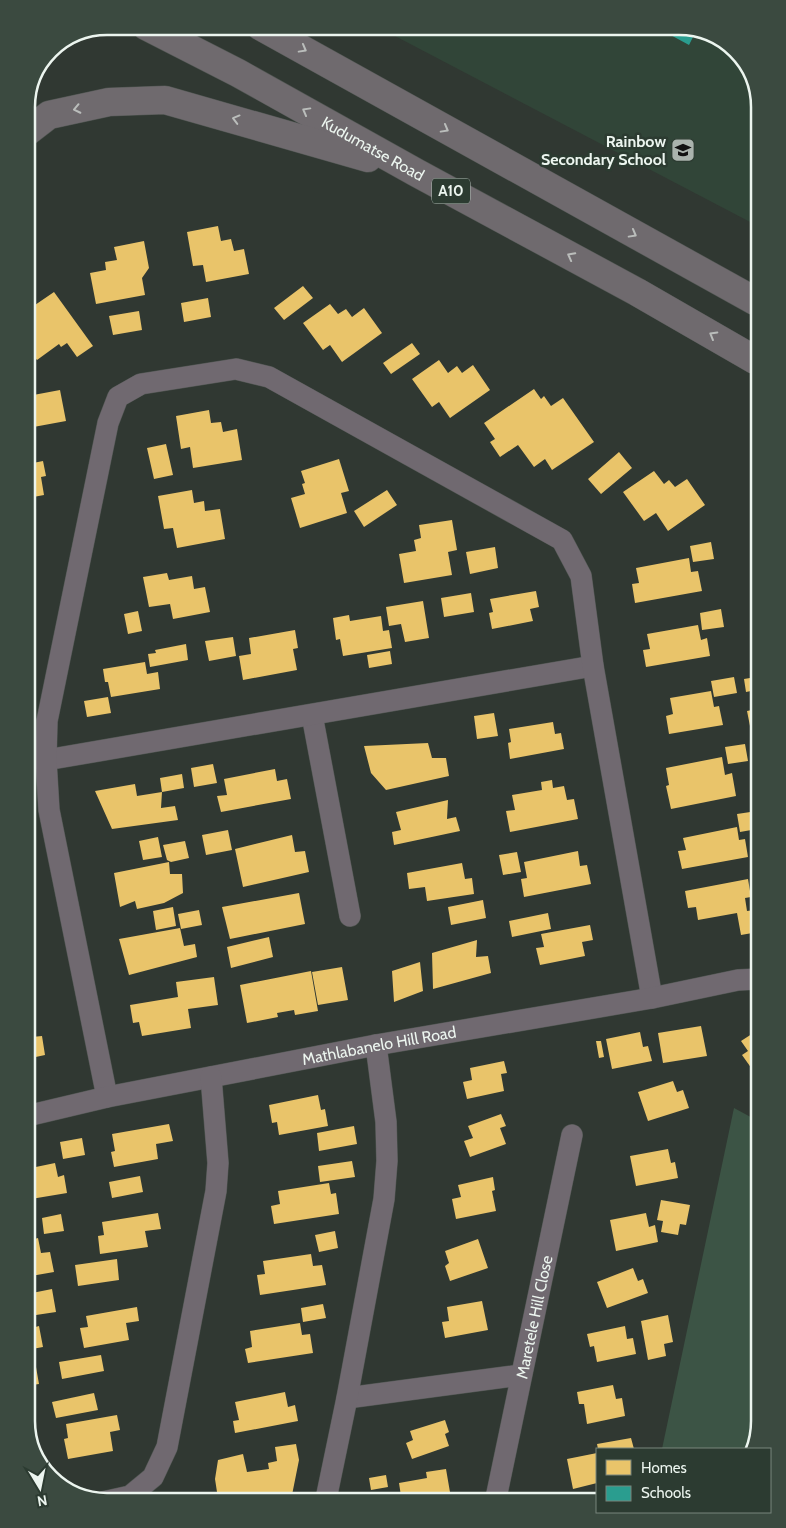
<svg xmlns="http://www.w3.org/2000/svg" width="786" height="1528" font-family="Cabin,sans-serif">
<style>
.built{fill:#314538}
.green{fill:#3c5445}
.homes{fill:#e9c46a}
.schools{fill:#2a9d8f}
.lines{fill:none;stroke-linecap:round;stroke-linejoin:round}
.street-casing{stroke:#4f5551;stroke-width:22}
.primary-casing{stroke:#4f5551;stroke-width:29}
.street{stroke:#706970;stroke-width:21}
.primary{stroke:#6f6a6e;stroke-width:28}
.oneway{stroke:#babdbb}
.labels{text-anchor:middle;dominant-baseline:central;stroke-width:5;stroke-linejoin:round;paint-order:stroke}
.shield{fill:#2c3b31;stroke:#b2bdb6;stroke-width:1}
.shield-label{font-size:15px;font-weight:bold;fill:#ecf5ef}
.poi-label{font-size:16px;font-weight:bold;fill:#ecf5ef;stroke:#2c3b31;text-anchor:end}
.street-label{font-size:16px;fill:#ecf5ef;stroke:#2c3b31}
.rim{fill:none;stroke:#ecf5ef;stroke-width:2.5}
</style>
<rect width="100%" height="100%" fill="#303832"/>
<path class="built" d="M376,26H685L728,43L754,76V224Z"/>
<path class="green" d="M734,1108L758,1121L760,1422L751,1449H662Z"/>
<path class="homes" d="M218,226L221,241L231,239L234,251L244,249L249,274L206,282L203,265L193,266L187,232Z
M144,241L149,268L142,278L145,295L96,304L90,273L106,270L105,262L117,260L114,247Z
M303,286L313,298L284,320L274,308Z
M54,292L93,346L77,357L67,343L61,347L59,344L37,360L27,348V301L31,299L35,305Z
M208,298L211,317L184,322L181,303Z
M330,304L338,314L346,309L352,317L364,308L382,333L342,362L330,345L323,350L303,323Z
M139,311L142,330L113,335L109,316Z
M412,343L420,354L391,374L383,363Z
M439,360L448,373L457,366L462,373L473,365L490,390L450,418L439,402L432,407L412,379Z
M534,389L541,399L544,396L551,406L563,398L594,442L552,470L545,459L534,467L518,445L500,457L490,442L495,439L484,423Z
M60,390L66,421L28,428V396Z
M209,410L211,423L221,422L223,432L237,429L242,460L193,468L190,447L181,449L176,416Z
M166,444L173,475L154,479L147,448Z
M619,452L632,468L601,494L588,479Z
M339,459L349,491L341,493L347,513L300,528L291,498L305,494L302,484L305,483L301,471Z
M43,461L46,476L41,477L44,495L28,498V464Z
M654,471L664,484L669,480L675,487L687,479L705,505L668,531L656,513L644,521L623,492Z
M192,490L194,503L204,501L205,511L220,509L225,539L177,548L173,528L164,529L158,496Z
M387,490L397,505L364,527L354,511Z
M452,520L457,550L448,552L452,575L404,583L399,554L416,551L414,540L421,538L419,525Z
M28,529H29L32,546L28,547Z
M711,542L714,559L693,562L690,546Z
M495,547L498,568L470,574L466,552Z
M689,558L691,572L698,571L702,591L635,603L632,584L639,583L636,568Z
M167,573L169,580L192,576L194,589L205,587L210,612L173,619L170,604L149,607L143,577Z
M536,591L539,607L530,609L533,621L492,629L489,613L493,612L490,599Z
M471,593L474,612L444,617L441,598Z
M423,601L429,638L405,642L401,624L389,626L386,607Z
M721,609L724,627L702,630L700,613Z
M138,611L142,631L128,634L124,614Z
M349,615L350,621L381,616L383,631L389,630L392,648L343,656L340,639L336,640L333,618Z
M698,625L701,640L707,638L710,656L646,667L643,650L650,649L647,634Z
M295,630L298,648L293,649L297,670L243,680L239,656L251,654L249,638Z
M233,637L236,656L209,661L205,641Z
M186,644L188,660L150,667L148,654L156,653L155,650Z
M390,651L392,664L369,668L367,655Z
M145,662L147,674L158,672L160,689L111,697L108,682H105L103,669Z
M734,677L737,693L714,697L711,681Z
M756,677V690L746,692L744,679Z
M711,691L714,707L719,706L723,725L669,734L666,716L673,714L670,698Z
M108,697L111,713L87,717L84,701Z
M757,709V730L751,731L747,711Z
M494,713L498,736L477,739L474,716Z
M553,722L555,734L561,733L564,749L510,759L508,743L511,742L509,729Z
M428,743L432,758H446L449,776L386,790L371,773L364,746Z
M745,744L748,761L728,764L725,747Z
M722,757L725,775L732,773L736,796L671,809L666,786L669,785L666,768Z
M213,764L217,783L194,787L191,768Z
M275,769L277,781L287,779L291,799L221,812L217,796L227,795L224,779Z
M182,774L184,788L162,792L161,808L175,806L178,820L112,829L95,791L135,784L137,796L162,792L160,778Z
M552,780L553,788L564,786L567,800L574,799L578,819L510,832L506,811L515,810L512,795L542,790L541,782Z
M448,800L447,819L456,817L460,831L394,845L392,832L401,830L396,812Z
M757,811V829L740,832L737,814Z
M737,827L739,840L745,839L748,857L682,869L678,851L686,850L683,838Z
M228,830L232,850L206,855L202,835Z
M292,835L295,852L305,851L309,872L243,887L235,849Z
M158,837L162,857L143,860L139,841Z
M185,841L189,858L171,862L167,860L163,845Z
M578,851L580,866L587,865L591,884L524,897L521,879L527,878L524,862Z
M517,852L521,872L503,875L499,855Z
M169,862L170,874H182L183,893L164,903L137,909L135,901L120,907L114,873Z
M462,863L465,879L472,878L474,894L427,901L425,887L409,889L407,873Z
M748,879L751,897L745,898L747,911L755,910L753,894L757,893L758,932L741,935L737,913L698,920L696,907L688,908L685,891Z
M299,893L305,924L230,939L222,907Z
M483,900L486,918L451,925L448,907Z
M173,907L176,926L156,930L153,911Z
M199,910L202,925L181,929L178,914Z
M548,913L551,929L512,937L509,921Z
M590,925L593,940L582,942L585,956L540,965L536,948L544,947L541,934Z
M180,928L184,946L195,944L197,957L129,975L119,939Z
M269,937L273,957L231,968L227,947Z
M477,940L476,957L488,956L491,973L433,989L432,953Z
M420,962L423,991L394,1002L392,971Z
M342,967L348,1000L318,1005L312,972Z
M311,971L318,1011L295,1015L294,1010L277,1013L278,1017L247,1023L240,985Z
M214,977L218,1005L188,1009L191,1028L142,1036L139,1022L133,1023L130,1005L178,997L176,982Z
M701,1026L707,1056L663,1063L658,1033Z
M758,1030V1065L752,1069L742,1055L748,1051L741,1041Z
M640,1032L643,1047L648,1046L652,1061L612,1069L606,1039Z
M30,1033L32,1037L42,1036L45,1055L31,1058Z
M596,1041H601L604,1057L599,1058Z
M504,1061L507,1073L501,1074L504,1091L467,1099L463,1082L472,1080L470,1068Z
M673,1081L677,1092L683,1090L689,1108L648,1121L638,1092Z
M318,1095L321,1110L325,1109L328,1126L279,1135L277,1122L272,1123L269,1105Z
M501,1114L506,1126L500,1128L506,1144L470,1157L464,1141L473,1138L468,1126Z
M169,1124L173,1141L156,1144L158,1159L114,1167L111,1152L115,1151L112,1134Z
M354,1126L357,1144L319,1151L317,1133Z
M82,1138L85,1155L63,1159L60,1142Z
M668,1149L671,1163L675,1162L678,1178L636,1186L630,1156Z
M352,1161L355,1177L320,1182L318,1166Z
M55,1163L58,1177L64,1175L67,1193L31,1199V1168Z
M140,1176L143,1192L112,1198L109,1182Z
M493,1177L495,1190L492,1191L496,1211L456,1219L452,1199L461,1197L458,1185Z
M329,1183L331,1194L336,1193L339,1214L274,1224L271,1206L280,1204L278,1191Z
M661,1200L690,1205L686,1225L680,1224L678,1235L661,1232L663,1221L657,1220Z
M158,1213L161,1229L145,1231L148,1247L100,1254L98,1236L104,1235L102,1222Z
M646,1213L649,1227L655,1225L658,1242L616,1251L610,1220Z
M61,1214L64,1231L44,1234L42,1218Z
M335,1231L338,1248L319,1252L315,1235Z
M38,1238L41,1253L50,1252L54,1272L31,1276V1240Z
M478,1239L488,1268L450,1281L445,1266L449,1263L445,1251Z
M311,1254L313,1266L322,1265L326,1285L260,1295L257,1275L265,1274L263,1261Z
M117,1259L119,1280L78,1286L75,1265Z
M633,1268L638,1281L643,1279L648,1293L607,1308L597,1282Z
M52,1289L56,1312L36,1315L32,1293Z
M482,1301L488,1330L445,1338L442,1322L449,1321L447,1307Z
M323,1304L326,1318L303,1322L301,1308Z
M137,1307L139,1321L126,1323L129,1340L84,1348L80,1328L88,1327L86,1316Z
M668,1315L673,1342L664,1344L666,1356L648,1360L641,1321Z
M300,1323L302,1335L310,1334L313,1353L248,1363L245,1349L252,1347L250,1331Z
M39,1326L43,1347L32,1349V1328Z
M625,1326L627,1339L633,1338L636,1354L597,1362L594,1346L590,1347L587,1334Z
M101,1355L104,1371L62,1379L59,1362Z
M36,1367L39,1384L32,1385V1368Z
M613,1385L616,1399L622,1398L625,1416L587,1424L584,1404H579L577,1392Z
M285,1392L288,1407L295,1405L298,1421L235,1433L233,1421L239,1420L235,1402Z
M94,1393L98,1410L56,1418L52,1402Z
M117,1415L120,1430L110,1432L113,1451L68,1459L64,1439L68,1438L66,1424Z
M445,1420L449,1432L445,1434L449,1446L412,1459L406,1443L413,1440L410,1431Z
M631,1438L634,1449H598L597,1444Z
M296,1444L299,1460L291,1500L211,1501L210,1494L217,1492L215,1479L218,1460L243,1454L247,1472L269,1469L268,1463L277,1461L275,1447Z
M597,1453V1483L573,1489L567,1459Z
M446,1469L451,1498L395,1499L394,1497L401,1496L399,1483L427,1478L426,1472Z
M386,1475L388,1487L371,1490L369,1478Z"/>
<path class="schools" d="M654,26H685L728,43L738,56L695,33L689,45Z"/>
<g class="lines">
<g class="street-casing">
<g id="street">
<path d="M312,715L350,916"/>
<path d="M46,760L593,666"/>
<path d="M107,1097L49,810L46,760L47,721L108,423L118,397L141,384L236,369L269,377L562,540L581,576L593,666L652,998"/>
<path id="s1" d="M31,1115L107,1097L376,1045L652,998L738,980L758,979"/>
<path d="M347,1398L521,1375"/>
<path id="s2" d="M496,1498L572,1135"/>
<path d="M326,1499L347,1398L384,1199L387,1161L386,1122L376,1045"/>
<path d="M103,1502L130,1496L153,1477L167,1447L216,1191L218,1163L211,1077"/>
</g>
</g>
<g class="primary-casing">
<g id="primary">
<path id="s3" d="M146,26L238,73L417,173L637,292L755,360"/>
<path d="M260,26L755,301"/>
<path d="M27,132L49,115L109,102L165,100L368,158"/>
</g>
</g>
<use href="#street" class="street"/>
<use href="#primary" class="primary"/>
</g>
<defs><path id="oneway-chevron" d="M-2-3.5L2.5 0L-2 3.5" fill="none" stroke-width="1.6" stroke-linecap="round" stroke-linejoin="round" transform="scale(1.25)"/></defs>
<g class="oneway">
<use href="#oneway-chevron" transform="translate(303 49) rotate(29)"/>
<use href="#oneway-chevron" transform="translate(77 109) rotate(168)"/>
<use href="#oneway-chevron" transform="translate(306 111) rotate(-151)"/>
<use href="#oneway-chevron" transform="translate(236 119) rotate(-165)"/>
<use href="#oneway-chevron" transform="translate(445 129) rotate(29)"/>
<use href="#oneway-chevron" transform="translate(633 234) rotate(29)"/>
<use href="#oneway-chevron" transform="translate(571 256) rotate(-152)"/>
<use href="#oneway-chevron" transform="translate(713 335) rotate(-150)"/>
</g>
<defs>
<g id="school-square" transform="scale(1.25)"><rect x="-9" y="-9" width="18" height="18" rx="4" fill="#aab3ad" stroke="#2c3b31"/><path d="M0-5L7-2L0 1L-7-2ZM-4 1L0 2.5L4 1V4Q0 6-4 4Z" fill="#111"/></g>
</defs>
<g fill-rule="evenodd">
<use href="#school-square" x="683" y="150"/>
</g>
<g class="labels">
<rect class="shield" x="432" y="178.5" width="38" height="25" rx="4"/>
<g class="shield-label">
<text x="451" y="191">A10</text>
</g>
<g class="poi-label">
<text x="666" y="141">Rainbow<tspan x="666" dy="18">Secondary School</tspan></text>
</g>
<g class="street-label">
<text stroke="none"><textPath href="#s3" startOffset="258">Kudumatse Road</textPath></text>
<text stroke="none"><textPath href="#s1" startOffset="355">Mathlabanelo Hill Road</textPath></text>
<text stroke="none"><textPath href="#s2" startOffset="185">Maretele Hill Close</textPath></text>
</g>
</g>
<path d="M0 0H786V1528H0ZM107 35H679A72 72 0 0 1 751 107V1421A72 72 0 0 1 679 1493H107A72 72 0 0 1 35 1421V107A72 72 0 0 1 107 35Z" fill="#3b4a40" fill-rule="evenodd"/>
<path class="rim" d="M107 35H679A72 72 0 0 1 751 107V1421A72 72 0 0 1 679 1493H107A72 72 0 0 1 35 1421V107A72 72 0 0 1 107 35Z"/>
<rect x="596" y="1448" width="175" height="65" fill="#2c3b31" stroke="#79857d"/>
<rect x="606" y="1460" width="25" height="15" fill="#e9c46a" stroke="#79857d"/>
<text x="641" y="1473" font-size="15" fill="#ecf5ef">Homes</text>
<rect x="606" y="1486" width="25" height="15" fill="#2a9d8f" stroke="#79857d"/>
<text x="641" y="1498" font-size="15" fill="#ecf5ef">Schools</text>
<g transform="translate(40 1488) rotate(170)" stroke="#2c3b31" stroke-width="4" paint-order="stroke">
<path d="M0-4L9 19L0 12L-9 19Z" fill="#ecf5ef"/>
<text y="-8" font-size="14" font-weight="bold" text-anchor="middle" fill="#ecf5ef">N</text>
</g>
</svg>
